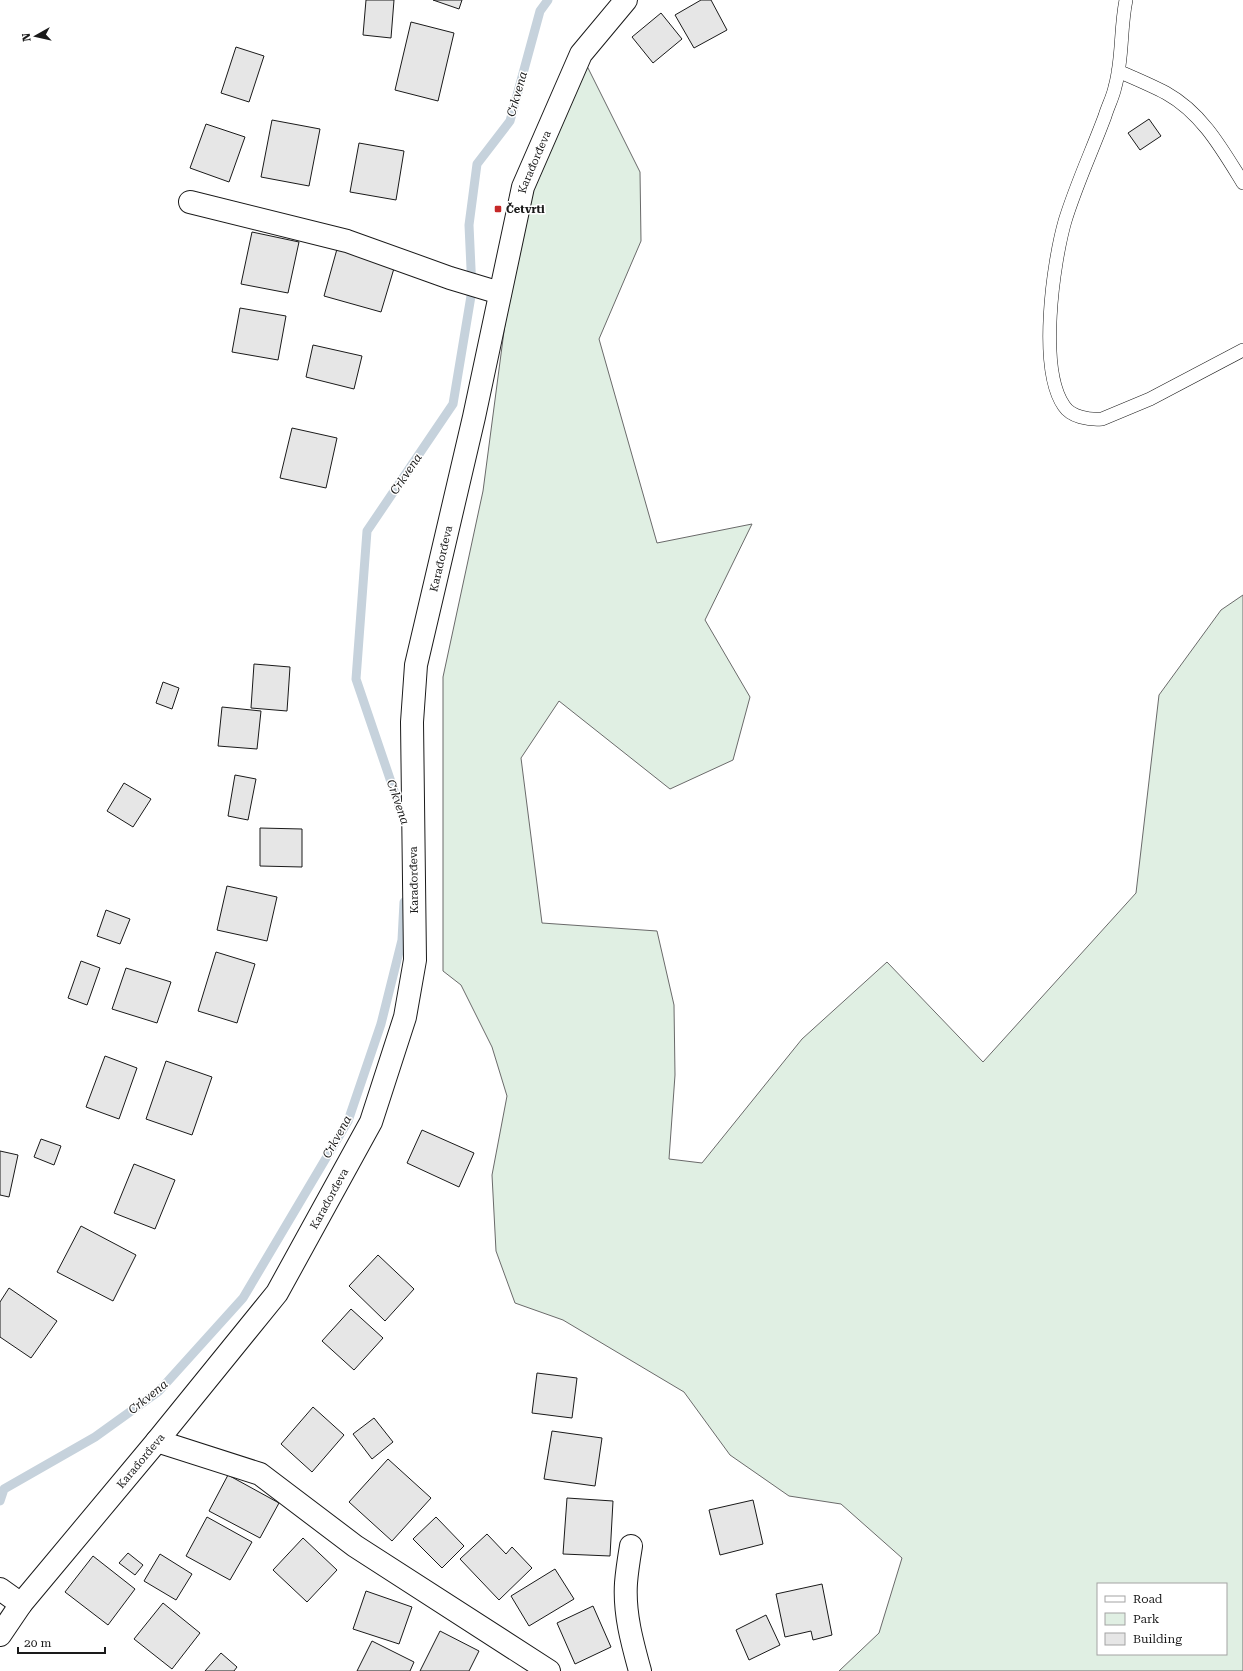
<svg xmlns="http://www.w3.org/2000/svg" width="1243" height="1671" font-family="'Roboto Serif',serif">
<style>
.green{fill:#e0efe3;stroke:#6a6a6a;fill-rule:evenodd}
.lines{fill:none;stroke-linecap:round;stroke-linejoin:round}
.stream{stroke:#c6d2dc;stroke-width:9}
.building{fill:#e6e6e6;stroke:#1a1a1a}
.service-casing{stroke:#1a1a1a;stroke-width:14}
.minor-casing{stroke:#1a1a1a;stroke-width:24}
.primary-casing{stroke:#1a1a1a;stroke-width:24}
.service{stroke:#fff;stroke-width:13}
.minor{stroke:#fff;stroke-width:22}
.primary{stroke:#fff;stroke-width:22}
.poi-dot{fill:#c62828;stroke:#fff;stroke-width:1.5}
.labels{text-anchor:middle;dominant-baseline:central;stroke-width:3;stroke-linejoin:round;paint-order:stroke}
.street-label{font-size:11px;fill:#1a1a1a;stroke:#fff}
.poi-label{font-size:11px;font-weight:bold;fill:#1a1a1a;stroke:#fff;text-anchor:start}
.water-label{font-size:12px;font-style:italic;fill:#1a1a1a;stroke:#fff}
</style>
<rect width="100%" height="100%" fill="#fff"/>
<path class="green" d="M581,54L640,172L641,241L599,339L657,543L752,524L705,620L750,697L733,760L670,789L559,701L521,758L542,923L657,931L674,1005L675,1075L669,1159L702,1163L802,1039L887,962L983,1062L1136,893L1159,695L1221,610L1243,595V1671H839L879,1633L902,1558L841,1504L789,1496L730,1455L684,1392L563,1320L515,1303L496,1251L492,1175L507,1096L492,1047L461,985L443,971V677L483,491L523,187ZM1098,1584H1226V1654H1098Z"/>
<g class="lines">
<path class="stream" d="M406,826L356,679L367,531L453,404L472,290L469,225L477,164L510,121L540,11L548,0
M0,1501L4,1489L95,1437L159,1391L243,1298L348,1121L381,1024L402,940L404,902"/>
</g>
<path class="building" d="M366,0H394L391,38L363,35Z
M433,0H462L459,9Z
M701,0H711L727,30L694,48L675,15Z
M661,13L682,39L653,63L632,37Z
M411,22L454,33L438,101L395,90Z
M236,47L264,56L249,102L221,93Z
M1149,119L1161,136L1140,150L1128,133Z
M272,120L320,129L309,186L261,177Z
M206,124L245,137L229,182L190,168Z
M359,143L404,151L396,200L350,192Z
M252,232L299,242L288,293L241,284Z
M337,249L395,265L381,312L324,296Z
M240,308L286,316L278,360L232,352Z
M313,345L362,356L354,389L306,377Z
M292,428L337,438L326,488L280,478Z
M254,664L290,667L287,711L251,708Z
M163,682L179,688L172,709L156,703Z
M222,707L261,711L257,749L218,746Z
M235,775L256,779L248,820L228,816Z
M124,783L151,799L133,827L107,811Z
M260,828L302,829V867L260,866Z
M227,886L277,897L267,941L217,930Z
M106,910L130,919L120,944L97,936Z
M216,952L255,964L237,1023L198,1011Z
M81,961L100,968L87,1005L68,998Z
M126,968L171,982L157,1023L112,1009Z
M105,1056L137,1068L119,1119L86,1107Z
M166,1061L212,1077L192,1135L146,1119Z
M422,1130L474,1153L459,1187L407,1163Z
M41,1139L61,1146L54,1165L34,1157Z
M0,1151L18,1155L9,1197L0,1195Z
M134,1164L175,1180L155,1229L114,1213Z
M81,1226L136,1255L113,1301L57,1272Z
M378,1255L414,1289L385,1321L349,1286Z
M9,1288L57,1321L31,1358L0,1337V1302Z
M351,1309L383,1338L354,1370L322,1341Z
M537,1373L577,1378L572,1418L532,1413Z
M313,1407L344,1435L312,1472L281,1444Z
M374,1418L393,1442L372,1459L353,1434Z
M552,1431L602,1438L595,1486L544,1479Z
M388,1459L431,1498L392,1541L349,1502Z
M228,1475L279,1503L260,1538L209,1511Z
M567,1498L613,1501L610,1556L563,1554Z
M753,1500L763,1544L720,1555L709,1510Z
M207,1517L252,1542L230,1580L186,1556Z
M436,1517L464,1546L442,1568L413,1539Z
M487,1534L506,1554L512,1547L532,1568L499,1600L460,1559Z
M303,1538L337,1570L307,1602L273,1570Z
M128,1553L143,1565L135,1575L119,1563Z
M160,1554L192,1574L176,1600L144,1581Z
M93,1556L135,1589L108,1625L65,1592Z
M555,1569L574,1599L529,1626L511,1596Z
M822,1584L832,1635L813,1640L811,1631L785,1637L776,1594Z
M366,1591L412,1607L399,1644L353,1629Z
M163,1603L200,1633L172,1669L134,1639Z
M593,1606L611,1647L575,1664L557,1623Z
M766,1615L780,1645L749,1660L736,1630Z
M440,1631L479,1651L469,1671H420Z
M372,1641L414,1662L410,1671H357Z
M221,1653L237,1667L234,1671H205Z"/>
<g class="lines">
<g class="service-casing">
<path id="service" d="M1126,0C1120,29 1123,59 1115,87C1113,97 1108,106 1105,116C1092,151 1076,185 1065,221C1053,263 1038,369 1064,406C1071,417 1089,420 1102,419L1150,399L1243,350
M1118,71C1134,78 1151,85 1166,93C1202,113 1222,149 1243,183"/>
</g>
<g class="minor-casing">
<path id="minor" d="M190,202L347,241L450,278L500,293
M157,1441L260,1474L355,1546L549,1671
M631,1546C629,1558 627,1570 626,1583C624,1613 632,1642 640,1671
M0,1589L21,1604"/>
</g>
<g class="primary-casing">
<g id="primary">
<path id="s1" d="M0,1635L21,1604L157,1441L277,1293L371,1122L405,1017L415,960L412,722L416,665L474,417L523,187L581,54L626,0"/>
</g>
</g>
<use href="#service" class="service"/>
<use href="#minor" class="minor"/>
<use href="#primary" class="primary"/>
</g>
<rect class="poi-dot" x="494" y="205" width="8" height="8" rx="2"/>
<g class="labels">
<g class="street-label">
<text stroke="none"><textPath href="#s1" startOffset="1616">Karađorđeva</textPath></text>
<text stroke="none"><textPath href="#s1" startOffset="1208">Karađorđeva</textPath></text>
<text transform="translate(414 880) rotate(-91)">Karađorđeva</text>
<text stroke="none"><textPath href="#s1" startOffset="548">Karađorđeva</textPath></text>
<text stroke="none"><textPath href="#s1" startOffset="224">Karađorđeva</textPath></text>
</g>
<g class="poi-label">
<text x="506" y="209">Četvrti</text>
</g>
<g class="water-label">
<text transform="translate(517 94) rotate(-74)">Crkvena</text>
<text transform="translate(406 474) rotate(-56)">Crkvena</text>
<text transform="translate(398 802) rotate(71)">Crkvena</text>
<text transform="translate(337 1137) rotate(-61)">Crkvena</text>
<text transform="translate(148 1397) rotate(-39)">Crkvena</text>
</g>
</g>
<rect x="1097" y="1583" width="130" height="72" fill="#ffffff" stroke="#a3a3a3"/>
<rect x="1105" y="1596" width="20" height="6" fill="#ffffff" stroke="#a3a3a3"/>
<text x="1133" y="1603" font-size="12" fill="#1a1a1a">Road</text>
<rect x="1105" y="1613" width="20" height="12" fill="#e0efe3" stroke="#a3a3a3"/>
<text x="1133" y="1623" font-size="12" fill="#1a1a1a">Park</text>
<rect x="1105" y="1633" width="20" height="12" fill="#e6e6e6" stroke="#a3a3a3"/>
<text x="1133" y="1643" font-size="12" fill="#1a1a1a">Building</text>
<g transform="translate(36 36) rotate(262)" stroke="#ffffff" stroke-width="3" paint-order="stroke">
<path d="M0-3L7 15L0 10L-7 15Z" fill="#1a1a1a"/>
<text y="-6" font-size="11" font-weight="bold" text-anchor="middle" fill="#1a1a1a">N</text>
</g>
<path d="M18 1647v6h87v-6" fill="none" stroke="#1a1a1a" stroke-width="2"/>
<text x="24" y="1647" font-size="12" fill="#1a1a1a" stroke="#ffffff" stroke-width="3" paint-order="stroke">20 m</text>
</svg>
